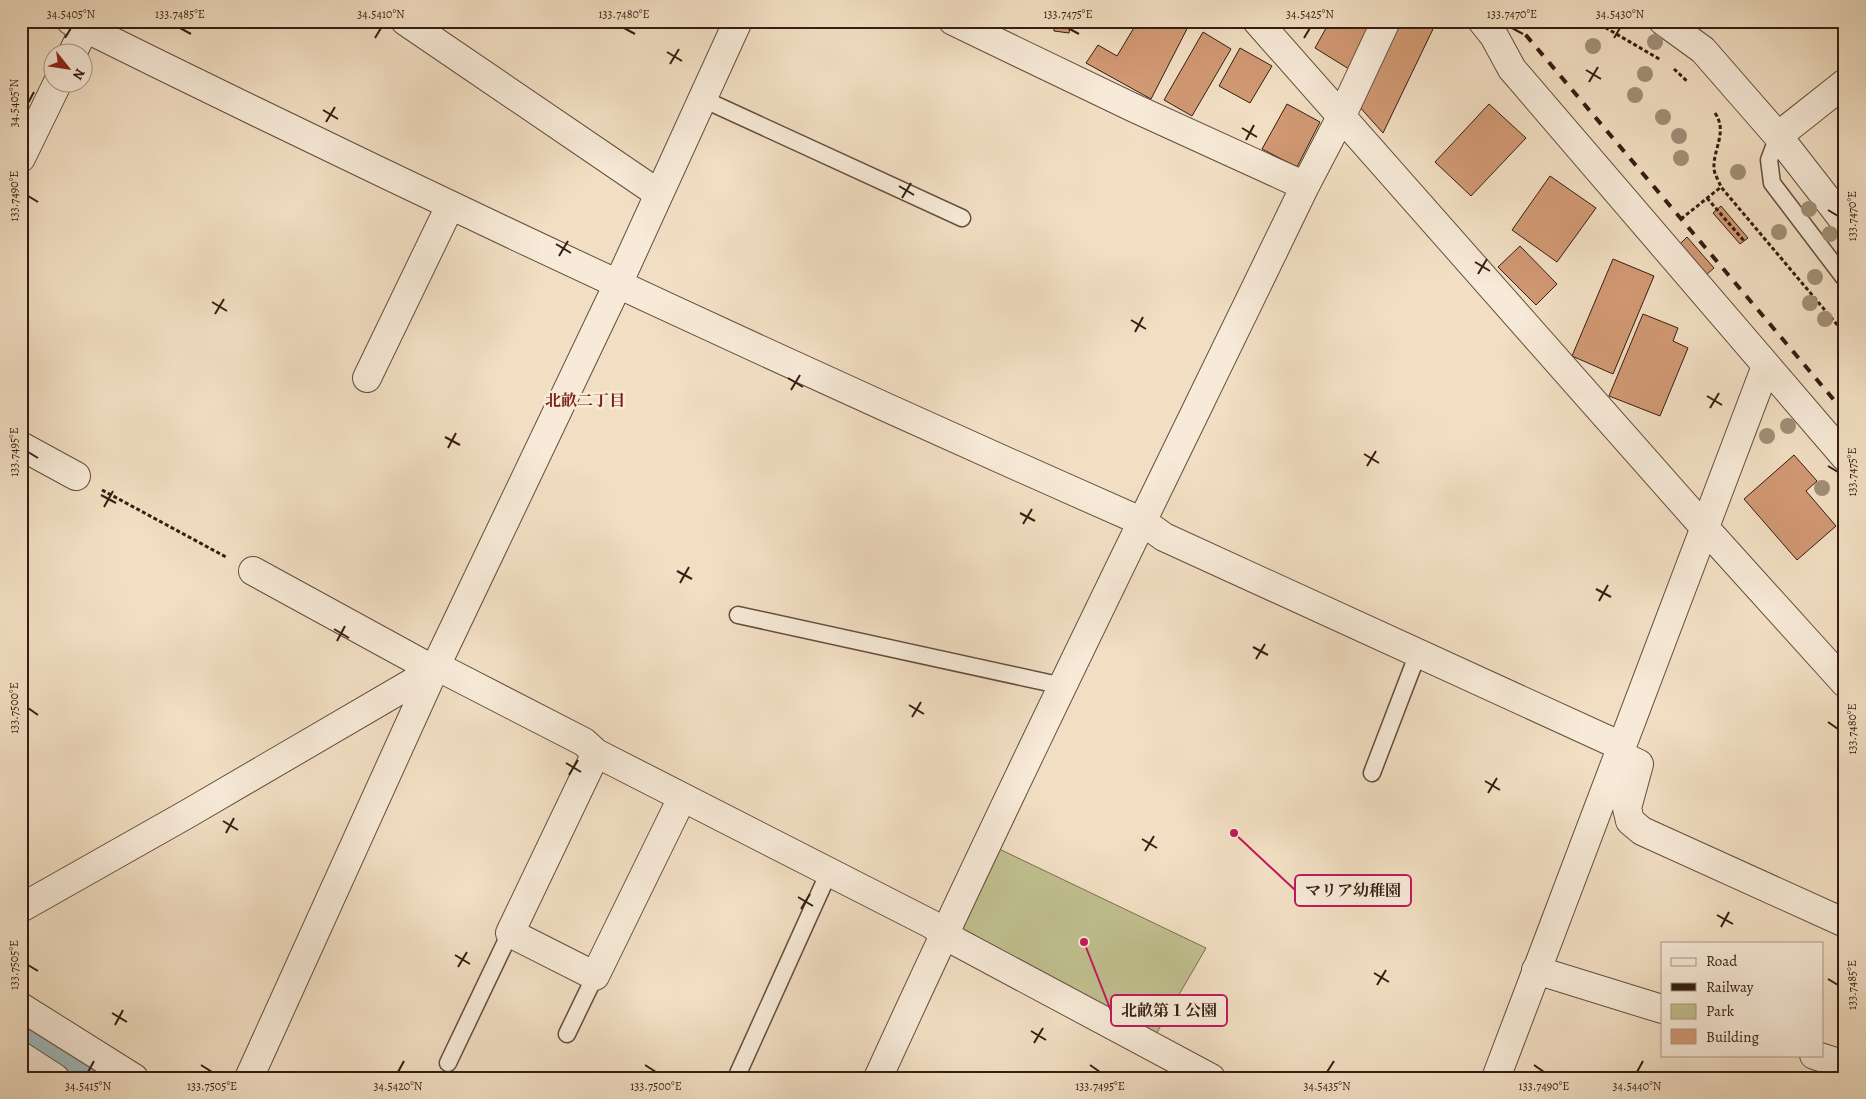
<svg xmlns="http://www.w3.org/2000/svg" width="1866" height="1099" font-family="Alegreya,'Noto Serif JP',serif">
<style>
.green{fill:#c1c08f;stroke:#7b6e50}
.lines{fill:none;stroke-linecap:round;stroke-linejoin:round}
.river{stroke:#9fbabe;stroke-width:58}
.building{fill:#d19974;stroke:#351d12}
.service-casing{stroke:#644e3e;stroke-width:19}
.minor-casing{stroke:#644e3e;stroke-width:30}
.path{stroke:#351d12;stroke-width:3;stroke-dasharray:4 2.5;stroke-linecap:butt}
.service{stroke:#f7ead8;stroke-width:16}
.minor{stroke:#f7ead8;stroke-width:28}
.rail{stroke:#351d12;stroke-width:4;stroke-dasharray:9 9;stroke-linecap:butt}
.tree{fill:#a18f77}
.ticks{fill:none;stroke:#351d12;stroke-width:2}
.labels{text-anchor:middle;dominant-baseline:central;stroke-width:5;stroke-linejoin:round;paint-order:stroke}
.neighbourhood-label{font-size:16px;font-weight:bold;fill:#7a1f14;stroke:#f7ead8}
.leader{fill:none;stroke:#c2185b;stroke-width:2}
.callout-dot{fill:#c2185b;stroke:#f7ead8;stroke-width:2}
.callout{fill:#f7ead8;stroke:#c2185b;stroke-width:2}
.callout-label{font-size:16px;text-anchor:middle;font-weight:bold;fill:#351d12}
.neatline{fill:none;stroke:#351d12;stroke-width:2}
.ticks-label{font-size:12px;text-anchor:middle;fill:#351d12}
</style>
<rect width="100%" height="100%" fill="#f2dfc3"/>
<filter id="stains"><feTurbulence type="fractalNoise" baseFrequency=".004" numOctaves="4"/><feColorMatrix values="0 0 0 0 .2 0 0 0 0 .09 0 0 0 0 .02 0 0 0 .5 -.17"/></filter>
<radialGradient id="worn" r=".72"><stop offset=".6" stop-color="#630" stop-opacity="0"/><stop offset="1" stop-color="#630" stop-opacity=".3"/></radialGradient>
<path class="green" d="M995,847L1206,948L1155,1036L964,936L960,919Z"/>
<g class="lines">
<path class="river" d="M21,1029L98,1078"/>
</g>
<path class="building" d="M1054,21H1071L1069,33L1054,31Z
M1138,21H1191L1151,99L1086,63L1098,45L1117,56Z
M1330,21H1377L1349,69L1315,48Z
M1398,21H1417L1433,29L1383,133L1357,104Z
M1203,32L1231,49L1192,116L1164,100Z
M1240,48L1272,66L1250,103L1219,86Z
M1287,104L1320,122L1297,167L1262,149Z
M1489,104L1526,138L1471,196L1435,162Z
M1550,176L1596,208L1557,262L1512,230Z
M1721,206L1748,238L1740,244L1713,213Z
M1687,237L1714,268L1706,275L1680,244Z
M1520,246L1557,284L1536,305L1498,267Z
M1613,259L1654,276L1613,374L1572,356Z
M1643,314L1678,328L1673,341L1688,348L1660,416L1609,396Z
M1794,455L1817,481L1806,491L1836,526L1797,560L1744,499Z"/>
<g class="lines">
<g class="service-casing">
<path id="service" d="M703,99L962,218
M1778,136L1769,160L1772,183L1845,279
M738,615L1063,686
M1372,773L1418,653
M567,1034L595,976
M448,1063L510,933
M736,1078L829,872"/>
</g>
<g class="minor-casing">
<path id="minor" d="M71,21C424,196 782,363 1143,522L1164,537L1621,746
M405,21L659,194
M953,21L1134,108L1305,186
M1257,21L1704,527L1845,683
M1482,21L1494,36L1512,69L1845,457
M1663,21L1703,50L1778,136L1845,222
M73,52L88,21
M1778,136L1845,83
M21,158L58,82
M367,378L450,206
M21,446L76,476
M253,571L434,670L446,671L584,742L596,753L931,924L957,942L1211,1078
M596,753L510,933L595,976L682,798
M1618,754L1639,764L1627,808L1630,821L1642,831L1845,923
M21,908L189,813L434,670
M1536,970L1662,1009
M21,1007L134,1078
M1814,1055L1845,1065
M21,1056L55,1078
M249,1078L434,670L618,284L738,21
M878,1078C1015,778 1162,482 1305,186L1342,115L1386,21
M1496,1078L1766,366"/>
</g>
<path class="path" d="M1594,21L1661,60
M1674,69L1688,82
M1715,113C1728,132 1713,149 1714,168C1714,174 1719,181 1721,187L1845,334
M1707,198L1745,242
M1681,219L1721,187
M102,490L226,557"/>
<use href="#service" class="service"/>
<use href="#minor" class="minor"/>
<path class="rail" d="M1514,21L1845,413"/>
</g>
<g class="tree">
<circle cx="1655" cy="42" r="8"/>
<circle cx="1593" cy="46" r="8"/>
<circle cx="1645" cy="74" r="8"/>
<circle cx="1635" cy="95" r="8"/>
<circle cx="1663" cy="117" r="8"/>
<circle cx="1679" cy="136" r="8"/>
<circle cx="1681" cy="158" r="8"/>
<circle cx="1738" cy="172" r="8"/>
<circle cx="1809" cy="209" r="8"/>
<circle cx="1779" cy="232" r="8"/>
<circle cx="1830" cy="234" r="8"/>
<circle cx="1815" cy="277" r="8"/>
<circle cx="1810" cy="303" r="8"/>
<circle cx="1825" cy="319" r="8"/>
<circle cx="1788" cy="426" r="8"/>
<circle cx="1767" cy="436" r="8"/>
<circle cx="1822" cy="488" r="8"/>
</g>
<path class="ticks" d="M180,28L191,34M624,28L635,34M1068,28L1079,34M1512,28L1523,34M65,38L71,28M375,38L381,28M1304,38L1310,28M1614,38L1620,28M667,52L682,61M670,64L679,49M1586,70L1601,79M1589,82L1598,67M28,103L34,92M323,110L338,119M326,122L335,107M1242,128L1257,137M1246,140L1254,125M899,186L914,195M28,196L38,202M902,198L911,183M1828,210L1838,216M556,244L571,253M559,256L568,241M1475,262L1490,271M1478,274L1487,259M212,302L227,311M215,314L224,299M1131,320L1146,329M1135,332L1143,317M788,378L803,387M791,390L800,375M1707,396L1722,405M1710,408L1719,393M445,437L460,445M448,448L456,433M28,452L38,458M1364,454L1379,463M1367,466L1376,451M1828,466L1838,472M101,495L116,503M104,507L113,491M1020,513L1035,521M1023,524L1032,509M677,571L692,579M680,583L689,567M1596,589L1611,597M1599,601L1608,585M334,629L349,638M337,641L345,626M1253,647L1268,655M1256,659L1265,644M909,705L924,714M28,708L38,715M912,717L921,702M1828,722L1838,729M566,763L581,772M569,775L578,760M1485,781L1500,790M1488,793L1497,778M223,821L238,830M226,833L234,818M1142,839L1157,848M1145,851L1154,836M798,897L813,906M801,909L810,894M1717,915L1733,924M1721,927L1729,912M455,955L470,964M28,965L38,971M458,967L467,952M1374,973L1389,982M1828,979L1838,985M1377,985L1386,970M112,1013L127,1022M115,1025L123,1010M1031,1031L1046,1040M1034,1043L1043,1028M201,1065L212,1072M645,1065L656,1072M1090,1065L1100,1072M1534,1065L1544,1072M88,1072L94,1061M398,1072L404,1061M1327,1072L1334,1061M1637,1072L1643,1061"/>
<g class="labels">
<g class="neighbourhood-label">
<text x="585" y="401">北畝二丁目</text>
</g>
</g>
<path class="leader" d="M1234 833L1295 890M1084 942L1111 1011"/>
<g class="callout-dot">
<circle cx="1234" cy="833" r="5"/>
<circle cx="1084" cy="942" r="5"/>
</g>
<g class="callout">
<rect x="1295" y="875" width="116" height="31" rx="5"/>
<rect x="1111" y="995" width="116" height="31" rx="5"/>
</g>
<g class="callout-label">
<text x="1353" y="896">マリア幼稚園</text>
<text x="1169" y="1016">北畝第１公園</text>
</g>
<rect width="1866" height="1099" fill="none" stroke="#f2dfc3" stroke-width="55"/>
<rect x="1661" y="942" width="162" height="115" fill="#f7ead8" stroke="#a99889"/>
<rect x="1671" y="958" width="25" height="8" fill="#f7ead8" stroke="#a99889"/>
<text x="1706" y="966" font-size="15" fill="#351d12">Road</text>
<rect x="1671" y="983" width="25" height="8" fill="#351d12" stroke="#a99889"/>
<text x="1706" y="992" font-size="15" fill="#351d12">Railway</text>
<rect x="1671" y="1004" width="25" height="15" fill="#c1c08f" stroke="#a99889"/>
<text x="1706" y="1016" font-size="15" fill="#351d12">Park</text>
<rect x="1671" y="1029" width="25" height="15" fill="#d19974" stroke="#a99889"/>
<text x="1706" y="1042" font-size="15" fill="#351d12">Building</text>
<g transform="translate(68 68) rotate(120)"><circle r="24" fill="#f7ead8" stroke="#a99889"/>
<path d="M0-4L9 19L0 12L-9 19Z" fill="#8f2418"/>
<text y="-8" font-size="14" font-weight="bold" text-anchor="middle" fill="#351d12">N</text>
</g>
<rect x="28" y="28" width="1810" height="1044" class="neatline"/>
<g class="ticks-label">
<text x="71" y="18">34.5405°N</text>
<text x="180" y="18">133.7485°E</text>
<text x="381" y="18">34.5410°N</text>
<text x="624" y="18">133.7480°E</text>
<text x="1068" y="18">133.7475°E</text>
<text x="1310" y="18">34.5425°N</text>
<text x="1512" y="18">133.7470°E</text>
<text x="1620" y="18">34.5430°N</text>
<text transform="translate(14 103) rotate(-90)" y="4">34.5405°N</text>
<text transform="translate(14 196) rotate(-90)" y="4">133.7490°E</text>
<text transform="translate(1852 216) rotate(-90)" y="4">133.7470°E</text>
<text transform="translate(14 452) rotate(-90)" y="4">133.7495°E</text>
<text transform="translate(1852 472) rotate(-90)" y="4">133.7475°E</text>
<text transform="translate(14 708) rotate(-90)" y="4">133.7500°E</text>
<text transform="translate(1852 729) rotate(-90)" y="4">133.7480°E</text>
<text transform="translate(14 965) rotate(-90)" y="4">133.7505°E</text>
<text transform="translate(1852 985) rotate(-90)" y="4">133.7485°E</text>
<text x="88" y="1090">34.5415°N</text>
<text x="212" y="1090">133.7505°E</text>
<text x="398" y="1090">34.5420°N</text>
<text x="656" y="1090">133.7500°E</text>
<text x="1100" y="1090">133.7495°E</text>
<text x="1327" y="1090">34.5435°N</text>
<text x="1544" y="1090">133.7490°E</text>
<text x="1637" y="1090">34.5440°N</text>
</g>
<rect width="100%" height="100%" filter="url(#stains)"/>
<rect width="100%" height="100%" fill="url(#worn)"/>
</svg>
